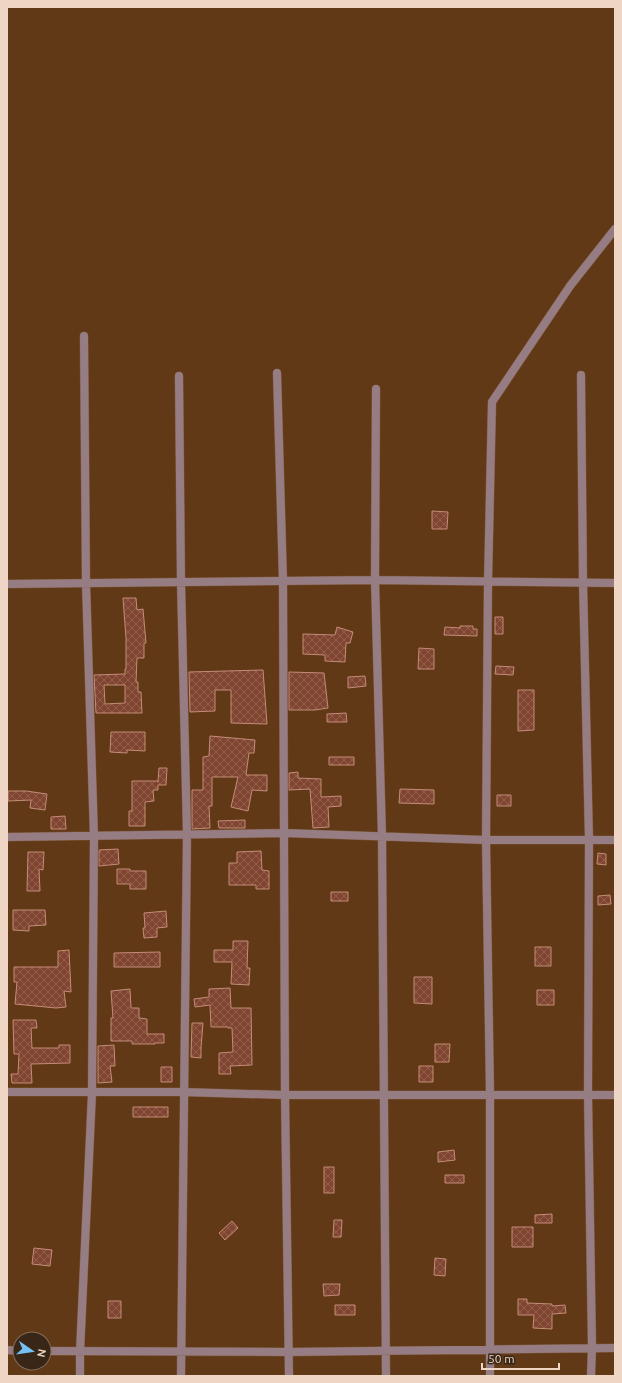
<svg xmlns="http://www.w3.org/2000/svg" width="622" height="1383" font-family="Ubuntu,sans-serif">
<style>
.building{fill:url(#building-cross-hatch);stroke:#c48c79;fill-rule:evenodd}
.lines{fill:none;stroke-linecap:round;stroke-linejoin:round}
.street-casing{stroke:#7b5535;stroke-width:9}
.street{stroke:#967c83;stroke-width:8}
</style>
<defs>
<pattern id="building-cross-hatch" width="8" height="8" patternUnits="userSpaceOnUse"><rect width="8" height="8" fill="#804531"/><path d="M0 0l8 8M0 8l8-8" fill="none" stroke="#925f4d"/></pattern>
</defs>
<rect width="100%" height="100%" fill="#613916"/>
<path class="building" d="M432,511L448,512L447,529H432Z
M123,598H136L137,610L143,609L146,643H144V658H137L136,682H138V692H141L142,713H96L94,675L125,674V669H126V638ZM104,685H125V703L105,704Z
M495,617H503V634H495Z
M460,626H473V629H477V636L444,635L445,627L460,628Z
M337,627L353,632L350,643H346L345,662L325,661V655L303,654V634L335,635Z
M419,648L434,649V669H418Z
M496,666L514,667L513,675L495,674Z
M263,670L267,724L231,723V690H215V711L190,712L189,672Z
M289,672L324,673L328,708L315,710H289Z
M365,676L366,686L348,688V677Z
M518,690H534V730L518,731Z
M346,713L347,722H327V714Z
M111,732H145V751L127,750V753L110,752Z
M210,736L255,740L254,753H249L246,775H267V791L252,790L248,811L231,807L238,777H212V806H209L210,828L192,829V790H203V757L209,756Z
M329,757H354V765H329Z
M159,768H167L166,785H158V790H153L154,801L145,802V826H129V811H132V781H158V782Z
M298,772V778L321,779V797L341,796V806L328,807L329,827L313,828L310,789L289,790V773Z
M400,789L434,790V804L399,803Z
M8,791H26L47,794L45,810L30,808L31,800L8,801Z
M497,795H511V806H497Z
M65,816L66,829H51V817Z
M245,820V828H219L218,821Z
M118,849L119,864L99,866V850Z
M261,851L262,870L269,871V889H256V885H229V863H237V852Z
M28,852H44L43,870L39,869L40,891H27Z
M598,853L606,854V865L597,864Z
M117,869H130V871H146V889H130V884H117Z
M331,892H348V901H331Z
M610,895L611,904L598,905V896Z
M13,910H45L46,925L29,926V931L13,930Z
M166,911L167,927L157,928V937L144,938L143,928H145L144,913Z
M233,941H248L247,968H250L249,985L231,984L232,962H214V950H233Z
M535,947H551V966H535Z
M69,950L71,992L64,991L66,1007L56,1008L15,1004L17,982H14V967H58V951Z
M160,952V967H114V953Z
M414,977H432V1004L414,1003Z
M230,988L231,1008H251L252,1065L230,1066L231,1074H219V1053L233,1052L232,1028H228V1027H211L210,1005L195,1007L194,999L209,997V989Z
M130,989L131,1008H139V1018L147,1019V1034H164V1043H155V1044H132V1041H111V1018H113L111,991Z
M537,990H554V1005H537Z
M13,1020H36L37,1028H31L32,1048H59V1045H70V1063L31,1064L32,1083H12L11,1074H18L19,1054H14Z
M192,1023H203L201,1048V1058L191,1057Z
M435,1044H450L449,1062H435Z
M114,1045L115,1066H110L112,1082L98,1083V1046Z
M419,1066H433V1082H419Z
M161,1067H172V1082H161Z
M133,1107H168V1117H133Z
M454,1150L455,1160L438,1162V1152Z
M324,1167H334V1193H324Z
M445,1175H464V1183H445Z
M552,1214V1223H535V1215Z
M334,1220H342L341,1237H333Z
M232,1221L238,1228L225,1240L219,1233Z
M512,1227H533V1247H512Z
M34,1248L52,1250L50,1266L32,1264Z
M435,1258L446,1259L445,1276L434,1275Z
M323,1284H340L339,1295L324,1296Z
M518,1299H527V1303L552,1304V1306L565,1305L566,1313L552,1314V1329L533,1328L534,1315H518Z
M108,1301H121V1318H108Z
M335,1305H355V1315H335Z"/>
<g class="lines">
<g class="street-casing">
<path id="street" d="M277,373L283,581L285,1095L289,1376
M581,375L583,582L589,840L588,1094L592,1347L591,1376
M179,376L181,582L187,834L181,1376
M376,389L375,580L382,837L386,1376
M7,584L375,580L615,583
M7,837L284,833L486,840H615
M7,1092H183L285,1095H615
M7,1350L20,1351
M44,1351L289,1352L615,1348
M80,1376V1352L92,1093L94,837L86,583L84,336
M490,1376V1094L486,840L488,582L492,402L570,286L615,229"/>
</g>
<use href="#street" class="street"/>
</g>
<rect width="622" height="1383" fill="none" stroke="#efd6c4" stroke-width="16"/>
<g transform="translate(32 1351) rotate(103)"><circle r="19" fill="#382617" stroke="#816c5c"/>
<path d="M0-3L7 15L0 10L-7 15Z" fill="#73c1f5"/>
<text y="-6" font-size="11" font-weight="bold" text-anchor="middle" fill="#efd6c4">N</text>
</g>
<path d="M482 1363v6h77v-6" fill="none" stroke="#efd6c4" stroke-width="2"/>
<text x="488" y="1363" font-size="12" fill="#efd6c4" stroke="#382617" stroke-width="3" paint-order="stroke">50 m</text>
</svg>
